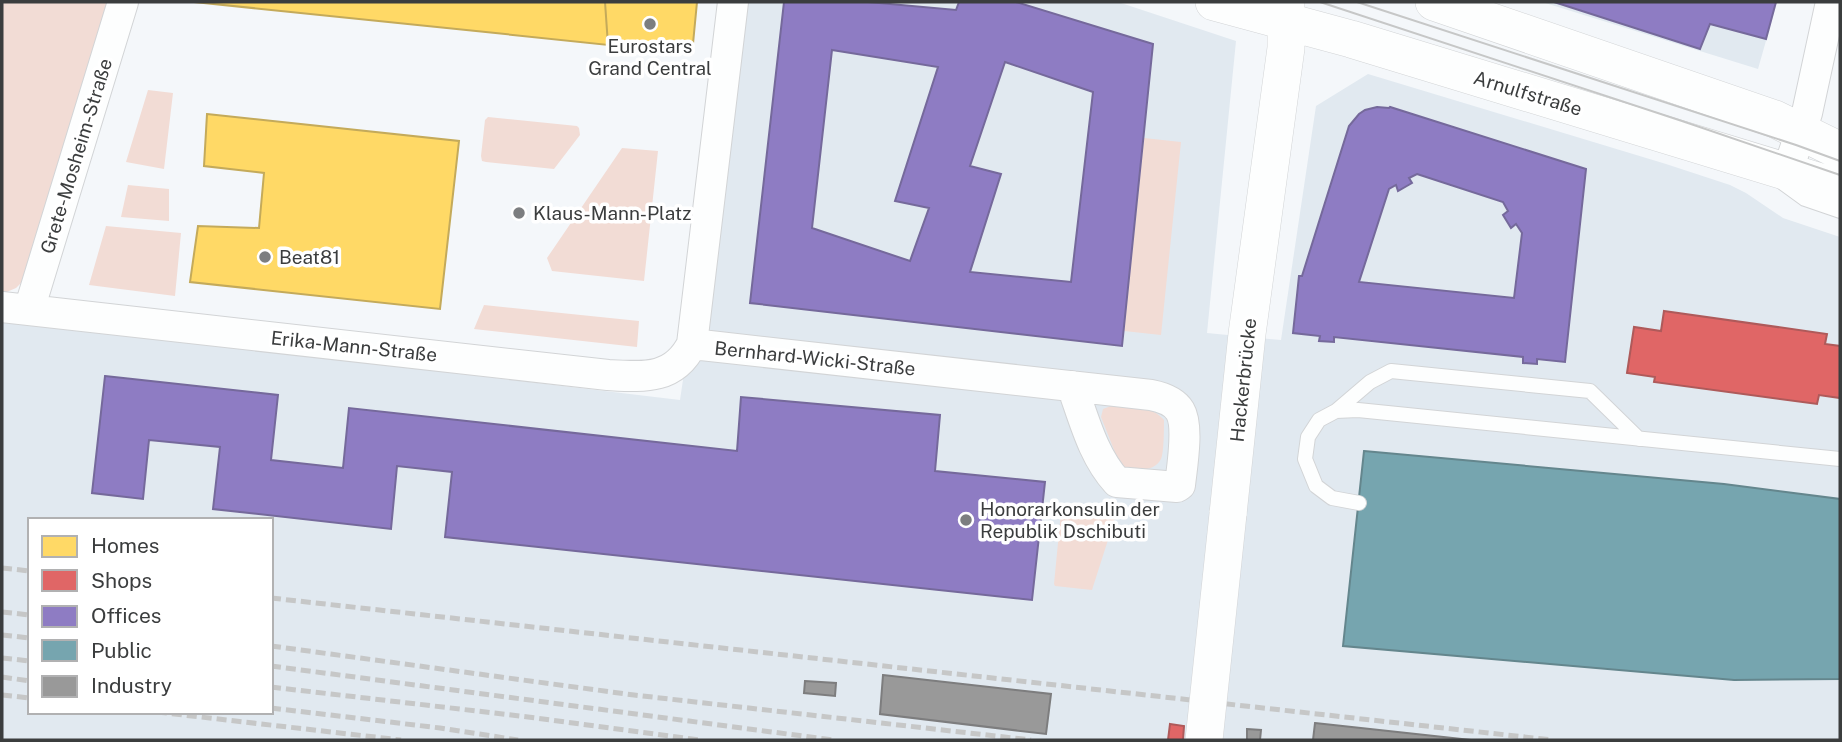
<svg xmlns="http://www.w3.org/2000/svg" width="1842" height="742" font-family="'Public Sans',sans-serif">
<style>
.built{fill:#e1e9f0;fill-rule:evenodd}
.green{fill:#f2dcd5}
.homes{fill:#ffd966;stroke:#c4aa5a;stroke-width:2}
.shops{fill:#e06666;stroke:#ae5a5a;stroke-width:2}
.offices{fill:#8e7cc3;stroke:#75699b;stroke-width:2;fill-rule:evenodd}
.public{fill:#76a5af;stroke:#64868d;stroke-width:2}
.industry{fill:#999;stroke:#7d7d7e;stroke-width:2}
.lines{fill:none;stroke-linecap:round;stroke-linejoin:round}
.service-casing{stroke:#d2d4d6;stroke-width:16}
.minor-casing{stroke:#d2d4d6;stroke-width:32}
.tertiary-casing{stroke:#d2d4d6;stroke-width:38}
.service{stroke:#fdfefe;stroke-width:14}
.minor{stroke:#fdfefe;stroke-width:30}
.tertiary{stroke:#fdfefe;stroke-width:37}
.tram{stroke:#c6c7c7;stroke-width:2}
.rail{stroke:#c6c7c7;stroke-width:5;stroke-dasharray:10 5;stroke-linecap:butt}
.tertiary-bridge-casing{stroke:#d2d4d6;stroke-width:38;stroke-linecap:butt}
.tertiary-bridge{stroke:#fdfefe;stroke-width:37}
.poi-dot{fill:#7c7e80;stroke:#fff;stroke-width:2.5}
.labels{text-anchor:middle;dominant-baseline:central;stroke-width:7;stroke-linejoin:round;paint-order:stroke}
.poi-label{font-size:19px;fill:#3b3d3e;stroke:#fff;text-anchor:start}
.street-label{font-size:19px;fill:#3b3d3e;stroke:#fff}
</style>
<rect width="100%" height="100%" fill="#f4f7fa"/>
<path class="built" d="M739,2H1118L1236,41L1207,333L1281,340L1316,106L1368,74L1666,164L1730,185L1746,193L1783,218L1840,237V740H2V319L680,400ZM30,520H271V712H30Z
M1542,2H1777L1758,69Z"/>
<path class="green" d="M2,2H110L22,282L16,288L2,294Z
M148,90L173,93L164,169L126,162Z
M488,117L577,126L579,128L580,135L554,169L486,162L482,161L481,156L485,120Z
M1144,138L1181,142L1161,335L1124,331Z
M622,148L658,151L644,281L552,271L547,258Z
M128,185L169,189V221L121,217Z
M106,226L181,233L175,296L89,285Z
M484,305L639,321L637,347L474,329Z
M1111,406C1130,407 1152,405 1164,420C1164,428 1164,453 1161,459C1153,474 1132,470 1120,465L1101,417L1103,409Z
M1065,508L1110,512L1114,514L1115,518L1092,590L1055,586L1054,584L1061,512Z"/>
<path class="homes" d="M194,2H605L608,45L476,31Z
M605,2H697L692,54L608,45Z
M207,114L459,141L440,309L190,282L198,226L259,228L264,173L204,166Z"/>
<path class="shops" d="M1664,311L1827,334L1825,344L1840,346V398L1819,395L1817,404L1654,382L1655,377L1627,373L1634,327L1661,331Z
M1383,525L1402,526L1400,556L1380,554Z
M1170,724L1184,726L1183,740H1168Z"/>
<path class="offices" d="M784,2H868L956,10L959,2H1016L1153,44L1122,346L750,303ZM832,50L938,67L895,201L929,208L910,261L812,228ZM1005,62L1093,92L1071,282L970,272L1001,174L970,166Z
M1554,2H1776L1766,39L1710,24L1700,49Z
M1377,107L1389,108L1390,107L1586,169L1565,362L1537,359V364L1523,363V357L1334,337V342L1319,341L1320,336L1293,333L1299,276H1302L1349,126L1359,114L1365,110ZM1417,174L1503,202L1508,211L1503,215L1511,228L1516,224L1522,233L1514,298L1359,282L1389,189L1396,185L1398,191L1412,183L1409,178Z
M105,376L278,395L271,460L343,468L349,408L737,451L741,397L940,415L935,471L1045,482L1032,600L445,537L452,472L397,466L391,529L213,509L220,447L149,440L143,499L92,493Z"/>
<path class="public" d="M1364,451L1724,484L1840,499V679L1734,680L1343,646Z"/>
<path class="industry" d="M883,675L1051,694L1046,734L880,714Z
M805,681L836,683L835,696L804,693Z
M1315,723L1471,740H1313Z
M1247,729L1261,730L1260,740H1247Z"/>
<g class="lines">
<g class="service-casing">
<path id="service" d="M1783,183L1805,199L1840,211
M1336,411L1358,410L1840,459
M1359,503L1332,498L1316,486L1305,459L1308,437L1319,420L1336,411L1370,382L1391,371L1590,391L1639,439"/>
</g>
<g class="minor-casing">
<path id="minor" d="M1787,173L1807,113L1831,2
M2,307L608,375C644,377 674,380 692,344L733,2
M29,310L123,2
M692,344L1151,395C1161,397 1174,401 1180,411C1189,426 1182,467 1180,485L1177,487L1117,482C1093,456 1084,419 1072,386"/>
</g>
<g class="tertiary-casing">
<path id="tertiary" d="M1214,2L1351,39L1840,188
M1434,2L1775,119L1840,151
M1228,514L1247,334L1286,48V2"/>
</g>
<use href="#service" class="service"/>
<use href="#minor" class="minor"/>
<use href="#tertiary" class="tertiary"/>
<path class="tram" d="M1320,2L1682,121L1840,175
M1357,2L1796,145L1840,161"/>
<path class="rail" d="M2,568L30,571
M271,598L1552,740
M2,612L30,615
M2,635L30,638
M271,646L634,695L1031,740
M2,658L30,661
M271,666L833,740
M2,677L30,681
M271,687L528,717L699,740
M2,695L30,698
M271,708L440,728L518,740
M157,712L401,740"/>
<g class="tertiary-bridge-casing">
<path id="tertiary-bridge" d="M1204,740L1228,514"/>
</g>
<use href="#tertiary-bridge" class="tertiary-bridge"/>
</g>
<g class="poi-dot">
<circle cx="650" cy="24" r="7"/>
<circle cx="519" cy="213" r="7"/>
<circle cx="265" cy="257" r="7"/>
<circle cx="966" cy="520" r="7"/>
</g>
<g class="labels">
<g class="poi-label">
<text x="650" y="46" text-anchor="middle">Eurostars<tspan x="650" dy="22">Grand Central</tspan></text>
<text x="533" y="213">Klaus-Mann-Platz</text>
<text x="279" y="257">Beat81</text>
<text x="980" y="509">Honorarkonsulin der<tspan x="980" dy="22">Republik Dschibuti</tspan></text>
</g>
<g class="street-label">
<text transform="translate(1528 93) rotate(17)">Arnulfstraße</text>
<text transform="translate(76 156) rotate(-73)">Grete-Mosheim-Straße</text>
<text transform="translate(354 346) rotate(6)">Erika-Mann-Straße</text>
<text transform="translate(815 358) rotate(6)">Bernhard-Wicki-Straße</text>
<text transform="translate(1243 380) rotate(-84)">Hackerbrücke</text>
</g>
</g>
<rect width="1842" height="742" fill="none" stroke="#3b3d3e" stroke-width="7"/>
<rect x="28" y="518" width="245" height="196" fill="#ffffff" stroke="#b1b1b2" stroke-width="2"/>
<rect x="42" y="536" width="35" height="21" fill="#ffd966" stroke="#b1b1b2" stroke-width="2"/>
<text x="91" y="553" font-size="21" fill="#3b3d3e">Homes</text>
<rect x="42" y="570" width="35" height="21" fill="#e06666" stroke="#b1b1b2" stroke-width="2"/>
<text x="91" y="588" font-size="21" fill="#3b3d3e">Shops</text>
<rect x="42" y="606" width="35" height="21" fill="#8e7cc3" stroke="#b1b1b2" stroke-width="2"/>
<text x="91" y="623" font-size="21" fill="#3b3d3e">Offices</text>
<rect x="42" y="640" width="35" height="21" fill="#76a5af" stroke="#b1b1b2" stroke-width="2"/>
<text x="91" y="658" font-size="21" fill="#3b3d3e">Public</text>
<rect x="42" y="676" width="35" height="21" fill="#999999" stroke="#b1b1b2" stroke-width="2"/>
<text x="91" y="693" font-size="21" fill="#3b3d3e">Industry</text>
</svg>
